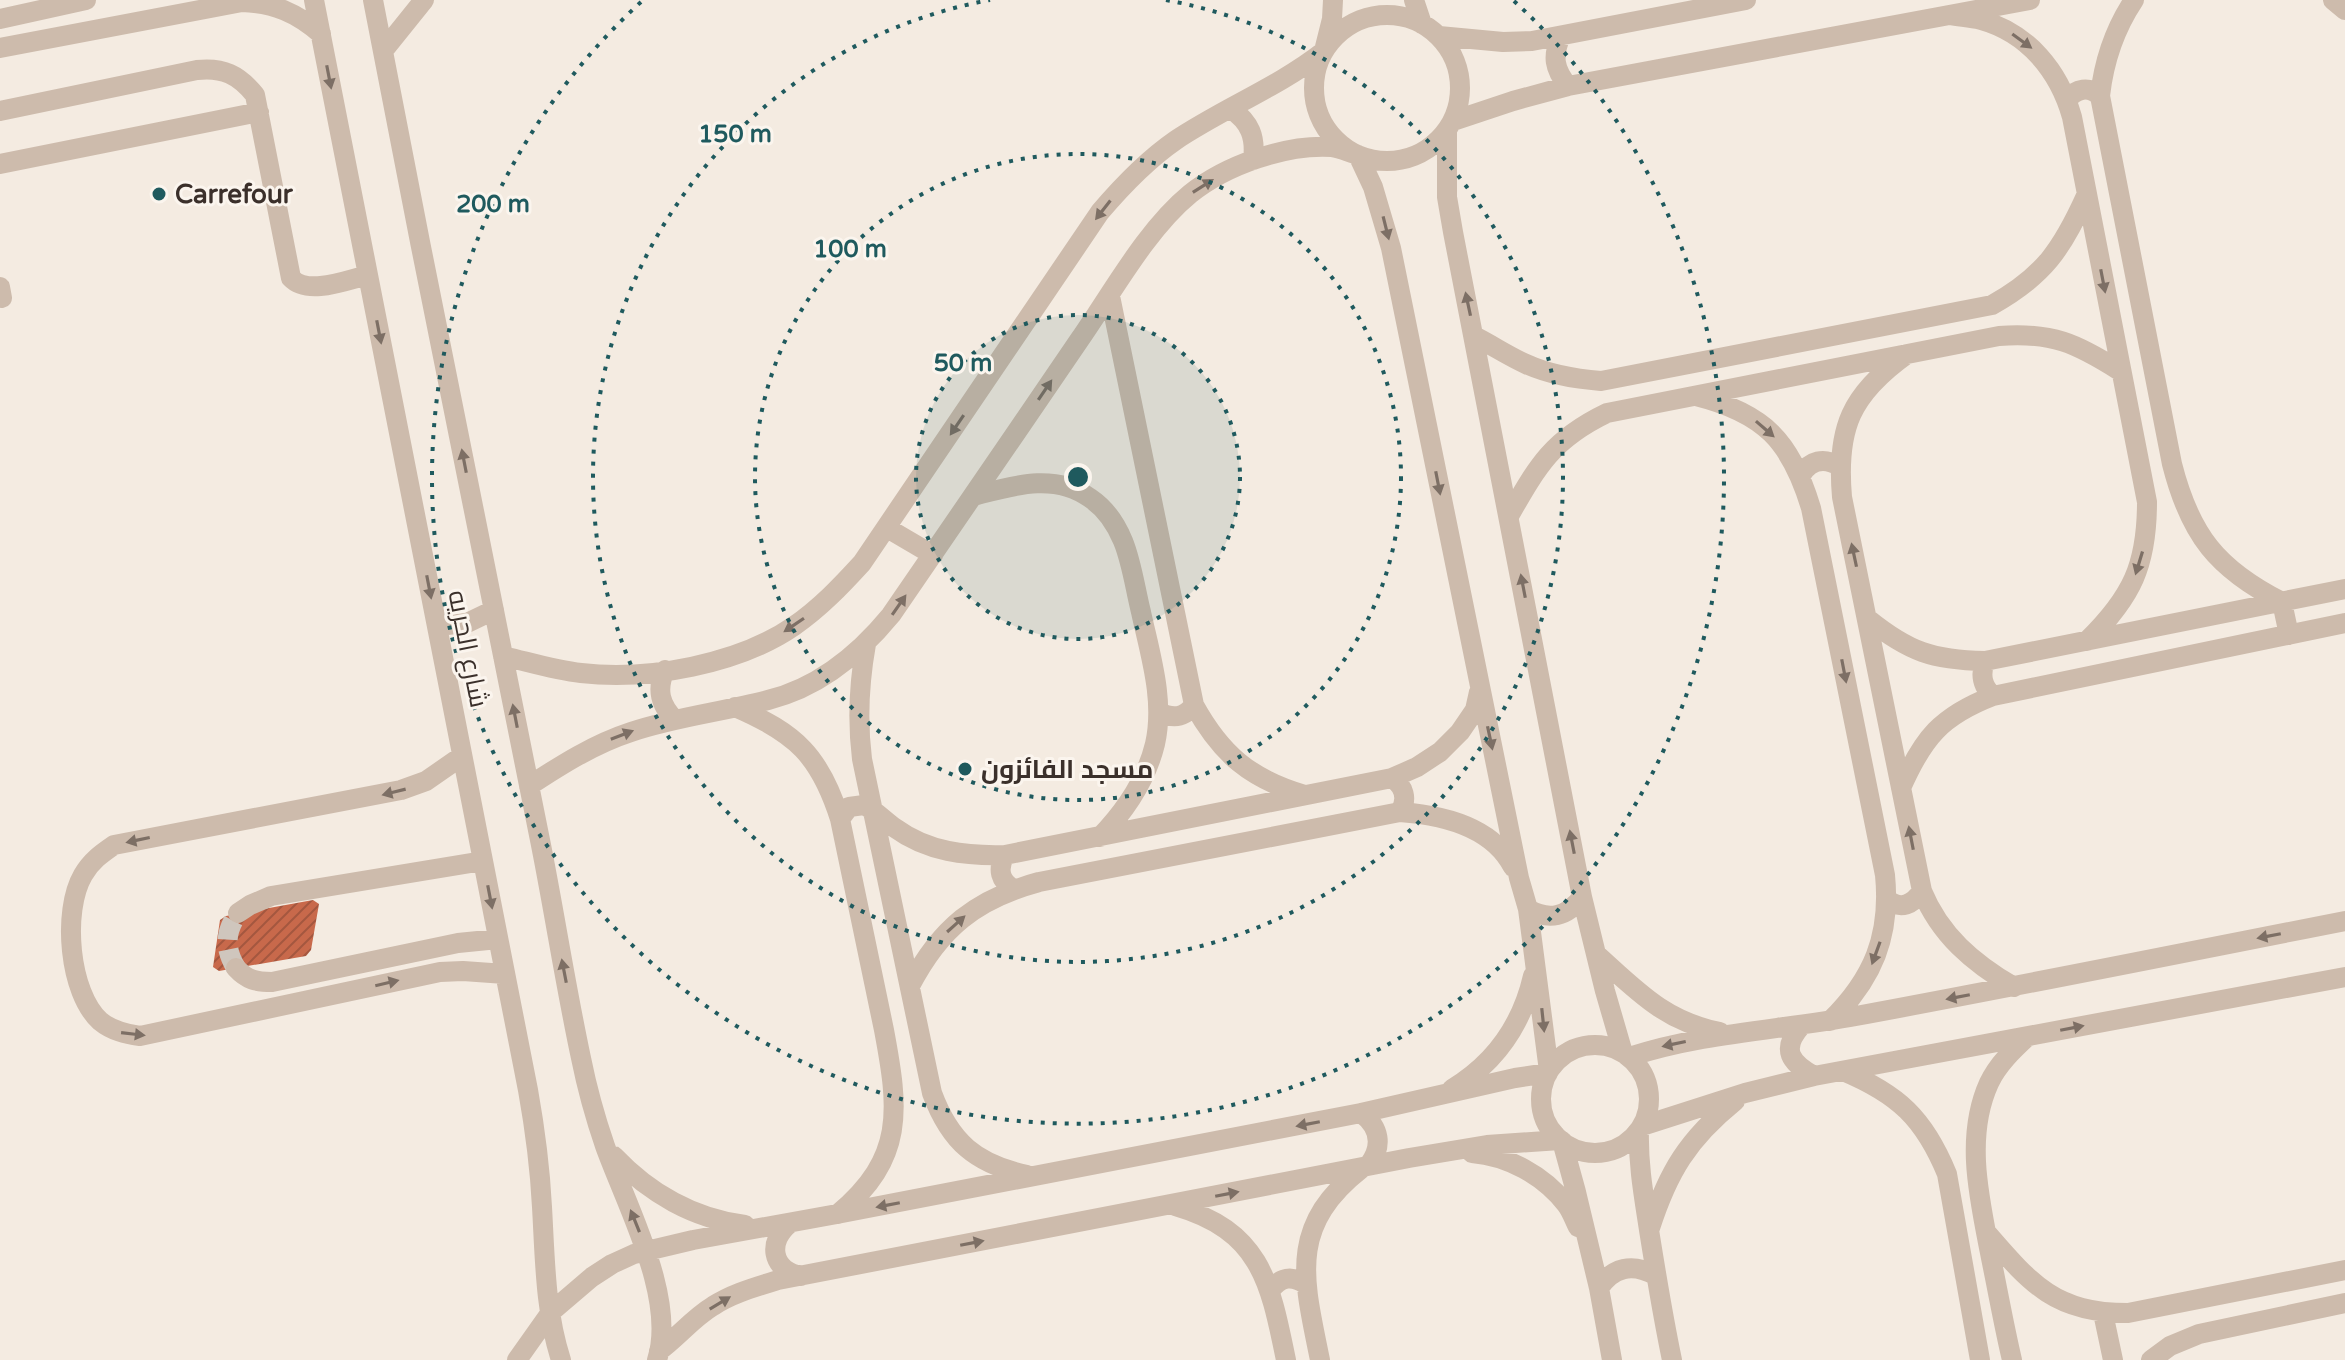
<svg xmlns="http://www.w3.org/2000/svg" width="2345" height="1360" font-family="'Varela Round',Cairo,sans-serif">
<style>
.building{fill:url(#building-hatch)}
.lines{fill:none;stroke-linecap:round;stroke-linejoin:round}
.minor-tunnel{stroke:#cfc6bd;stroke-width:20;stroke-dasharray:20 10;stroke-linecap:butt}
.minor{stroke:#cdbbac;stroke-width:20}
.oneway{fill:#7d6f65}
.ring{fill:none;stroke:#1f5a5e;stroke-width:4;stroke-dasharray:4 8}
.poi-dot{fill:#1f5a5e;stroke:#fbf5ee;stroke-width:3}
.labels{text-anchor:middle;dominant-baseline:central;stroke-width:6;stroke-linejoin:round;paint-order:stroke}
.poi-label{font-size:26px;font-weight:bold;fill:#3b302b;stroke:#fbf5ee;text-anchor:start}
.street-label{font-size:26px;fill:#3b302b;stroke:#fbf5ee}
.centre{fill:#1f5a5e;stroke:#fbf5ee;stroke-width:4}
.ring-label{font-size:24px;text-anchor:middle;font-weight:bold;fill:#1f5a5e;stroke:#fbf5ee;stroke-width:6;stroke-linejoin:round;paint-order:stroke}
</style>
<defs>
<pattern id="building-hatch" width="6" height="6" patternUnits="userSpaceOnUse" patternTransform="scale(2)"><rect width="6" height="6" fill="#c8694b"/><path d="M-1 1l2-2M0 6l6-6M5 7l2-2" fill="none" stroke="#a4573f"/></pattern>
</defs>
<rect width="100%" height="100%" fill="#f4ebe1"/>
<path class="building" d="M313,900L319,904L311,950L306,956L219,971L213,967L220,920L226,916Z"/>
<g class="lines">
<path class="minor-tunnel" d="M236,968C224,948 225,932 238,913"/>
<path class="minor" d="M314,0L528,1090C535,1129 540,1168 542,1207C545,1258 545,1311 561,1360
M373,0C427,282 484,563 541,845C555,916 566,988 581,1058C587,1088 595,1117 605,1146C626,1205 677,1298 657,1360
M1414,0L1422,24
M2134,0C2114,30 2104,60 2100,96L2172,464C2190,535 2217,569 2282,602L2289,635
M2333,0L2345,10
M1314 88a73 73 0 1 1 146 0a73 73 0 1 1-146 0Z
M1950,15C1960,17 1971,17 1981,20C2028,33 2059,71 2072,117L2147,502C2147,565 2132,597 2087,641
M0,19L86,0
M1439,36L1503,42L1532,41L1746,0
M1561,36C1552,56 1554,69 1568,86
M1325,47L1332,19L1333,0
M0,48L242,2C274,3 297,13 321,34
M383,51L424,0
M2067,100C2076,88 2089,86 2100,96
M1231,109C1250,122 1256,137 1253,160
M0,111L197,70C223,67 239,75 255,95L291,278C308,296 347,280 368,275
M1453,121L1513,101L1568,86L2030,0
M1447,131V197L1453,232L1582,897L1605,991L1623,1053
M1358,155L1373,187L1391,248L1519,878L1528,909L1549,1071
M0,164L259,112
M0,287L2,298
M1110,296L1194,705C1221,754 1250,779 1305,795
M1474,336C1492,345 1508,356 1526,364C1550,375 1575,379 1601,381L1992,305C2044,276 2062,249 2086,196
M1907,354C1851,394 1836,428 1842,497L1922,891C1940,935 1973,963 2014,987
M1696,396C1764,413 1791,441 1811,508L1885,875C1891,936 1873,979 1830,1021
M1801,475C1810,460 1824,457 1839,466
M973,496C1012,486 1054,472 1090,498C1105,508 1116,524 1123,541C1132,563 1135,588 1141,612C1150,654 1165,700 1155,744C1146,781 1126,810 1100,837
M1509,516C1538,465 1553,439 1607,413L1999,336C2052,332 2076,343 2120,371
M887,528L933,555
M1868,619C1909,652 1933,660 1985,661L2345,589
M437,626L467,623L494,610
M866,644C859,683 857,719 862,759L932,1093C950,1142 976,1164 1027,1175
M503,656C529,662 555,670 581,673C648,681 739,664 794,626C820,608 841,586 862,563L1100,212C1123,185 1147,160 1176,140C1224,108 1278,87 1323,52
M1985,661C1980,675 1982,686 1993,696
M665,670C656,690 660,705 675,720
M735,707C796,733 820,756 840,819L884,1030C899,1110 905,1158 838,1214
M1159,712C1173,719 1184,718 1194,705
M462,756L426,781L401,790L114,845C101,854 91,861 83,875C62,911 69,993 100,1021C112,1031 126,1034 140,1036L440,972L463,971L505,974
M1392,778C1404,786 1408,799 1400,812
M529,786C561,765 594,744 631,732C675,717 722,712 768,700C817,688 859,654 891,615C955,523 1017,431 1080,339C1112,293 1147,229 1190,194C1226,165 1286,144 1332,147C1340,148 1348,152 1355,154
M1901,788C1923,738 1941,716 1993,696L2345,623
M840,819L849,807L864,805C876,811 885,821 895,828C928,852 966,856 1005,855L1392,778L1417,767L1440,752L1460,732L1475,710L1479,692
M1005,855C997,869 1000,882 1014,889
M1887,899C1901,911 1913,904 1922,891
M1528,909C1549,921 1567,917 1582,897
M238,913L250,905L271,896L483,861
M1596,954C1636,990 1665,1022 1720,1032
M236,968C247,980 256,982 272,982L458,943L498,939
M910,986C940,928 976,899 1039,882L1400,812C1442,815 1492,826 1513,867
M1801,1026C1780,1050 1791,1063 1814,1076
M1541 1099a54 54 0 1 1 108 0a54 54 0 1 1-108 0Z
M1629,1057C1702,1033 1780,1030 1856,1016C2019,986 2182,953 2345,921
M1843,1071C1898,1094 1924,1118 1947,1174L1980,1360
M1452,1089C1495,1063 1522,1024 1533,976
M1361,1113C1380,1127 1383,1146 1369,1165
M1642,1126L1745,1093L1814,1076L2345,977
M1639,1131C1638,1165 1644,1197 1649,1230C1656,1274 1663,1317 1672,1360
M1562,1141L1576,1192L1599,1288L1612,1360
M1472,1153C1508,1156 1543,1175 1566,1204C1571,1210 1574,1219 1578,1227
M614,1156C649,1193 694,1219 745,1225
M1175,1206C1261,1231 1270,1282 1286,1360
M790,1223C767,1241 771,1270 801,1276
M1650,1228C1668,1172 1688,1139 1735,1101
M1986,1232C2031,1284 2055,1313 2128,1313L2345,1270
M1599,1288C1613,1267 1632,1263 1655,1275
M1271,1290C1280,1277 1292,1275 1305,1284
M2103,1313L2113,1360
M659,1351C678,1337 693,1318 713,1306C733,1293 756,1287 778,1280L1409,1158L1487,1145L1560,1140
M517,1360L551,1312L592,1277L612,1264L634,1254L693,1240L837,1214L1361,1113L1515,1078L1548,1073
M1320,1360C1304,1280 1287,1227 1361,1169
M2012,1360C2004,1326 1998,1292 1991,1258C1980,1201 1964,1138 1989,1083C1998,1064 2013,1050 2028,1036
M2151,1360L2170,1346L2199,1334L2345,1303"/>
</g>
<defs><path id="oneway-solid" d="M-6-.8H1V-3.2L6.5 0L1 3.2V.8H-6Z" transform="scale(2)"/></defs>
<g class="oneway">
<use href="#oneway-solid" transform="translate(2022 41) rotate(36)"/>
<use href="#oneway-solid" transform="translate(329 77) rotate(79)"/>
<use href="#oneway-solid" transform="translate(1203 186) rotate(-32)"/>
<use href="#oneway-solid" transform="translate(1103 210) rotate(128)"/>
<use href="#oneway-solid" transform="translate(1386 228) rotate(76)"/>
<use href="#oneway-solid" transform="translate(2103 281) rotate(79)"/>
<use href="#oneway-solid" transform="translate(1468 304) rotate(-102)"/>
<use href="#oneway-solid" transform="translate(379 332) rotate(79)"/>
<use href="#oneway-solid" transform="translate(1045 390) rotate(-56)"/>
<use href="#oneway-solid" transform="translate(957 425) rotate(124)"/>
<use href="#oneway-solid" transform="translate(1765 429) rotate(41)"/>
<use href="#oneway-solid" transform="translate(464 461) rotate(-101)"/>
<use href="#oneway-solid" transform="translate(1438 483) rotate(79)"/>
<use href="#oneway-solid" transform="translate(1854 555) rotate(-102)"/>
<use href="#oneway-solid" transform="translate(2139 563) rotate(107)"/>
<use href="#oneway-solid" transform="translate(1523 586) rotate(-101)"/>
<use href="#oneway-solid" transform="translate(429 587) rotate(79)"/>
<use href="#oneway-solid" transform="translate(899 605) rotate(-55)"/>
<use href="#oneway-solid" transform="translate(794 625) rotate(146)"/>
<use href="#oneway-solid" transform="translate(1844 671) rotate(79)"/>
<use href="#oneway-solid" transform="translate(515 716) rotate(-101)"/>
<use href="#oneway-solid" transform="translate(622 735) rotate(-21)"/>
<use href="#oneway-solid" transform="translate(1490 738) rotate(78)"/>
<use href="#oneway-solid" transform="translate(394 792) rotate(166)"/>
<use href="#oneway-solid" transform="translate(1911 838) rotate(-101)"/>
<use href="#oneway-solid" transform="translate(138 840) rotate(168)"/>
<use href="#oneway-solid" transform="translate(1572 842) rotate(-101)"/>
<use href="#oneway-solid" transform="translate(490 897) rotate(79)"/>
<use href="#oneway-solid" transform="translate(956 924) rotate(-42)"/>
<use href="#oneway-solid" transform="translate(2269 936) rotate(169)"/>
<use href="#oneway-solid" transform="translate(1876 953) rotate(110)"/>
<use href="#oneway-solid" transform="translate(564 971) rotate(-101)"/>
<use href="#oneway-solid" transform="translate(387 983) rotate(-13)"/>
<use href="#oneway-solid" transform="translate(1958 997) rotate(169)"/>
<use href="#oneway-solid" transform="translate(1543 1020) rotate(84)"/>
<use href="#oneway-solid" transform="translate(2072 1028) rotate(-11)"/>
<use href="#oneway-solid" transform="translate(133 1034) rotate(7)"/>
<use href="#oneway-solid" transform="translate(1674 1044) rotate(168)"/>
<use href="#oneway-solid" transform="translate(1308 1124) rotate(169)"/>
<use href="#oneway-solid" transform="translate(1227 1194) rotate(-11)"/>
<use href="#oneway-solid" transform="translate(888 1205) rotate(169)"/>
<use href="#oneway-solid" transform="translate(635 1221) rotate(-112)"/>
<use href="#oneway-solid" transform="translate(972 1243) rotate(-11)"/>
<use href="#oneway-solid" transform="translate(720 1303) rotate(-31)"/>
</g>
<circle cx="1078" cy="477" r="162" fill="#1f5a5e" fill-opacity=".12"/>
<g class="ring">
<circle cx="1078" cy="477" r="162"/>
<circle cx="1078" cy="477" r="323"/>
<path d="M1166 0A485 485 0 1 1 990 0"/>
<path d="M1514 1A646 646 0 1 1 642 1"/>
</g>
<g class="poi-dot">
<circle cx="159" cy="194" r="8"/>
<circle cx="965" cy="769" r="8"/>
</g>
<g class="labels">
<g class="poi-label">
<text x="175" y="194">Carrefour</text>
<text x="981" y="769">مسجد الفائزون</text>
</g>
<g class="street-label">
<text transform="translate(468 649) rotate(79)">شارع الحريه</text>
</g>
</g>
<circle cx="1078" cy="477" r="12" class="centre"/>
<g class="ring-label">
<text x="735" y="142">150 m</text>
<text x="493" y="212">200 m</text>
<text x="850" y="257">100 m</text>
<text x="963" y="371">50 m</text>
</g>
</svg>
